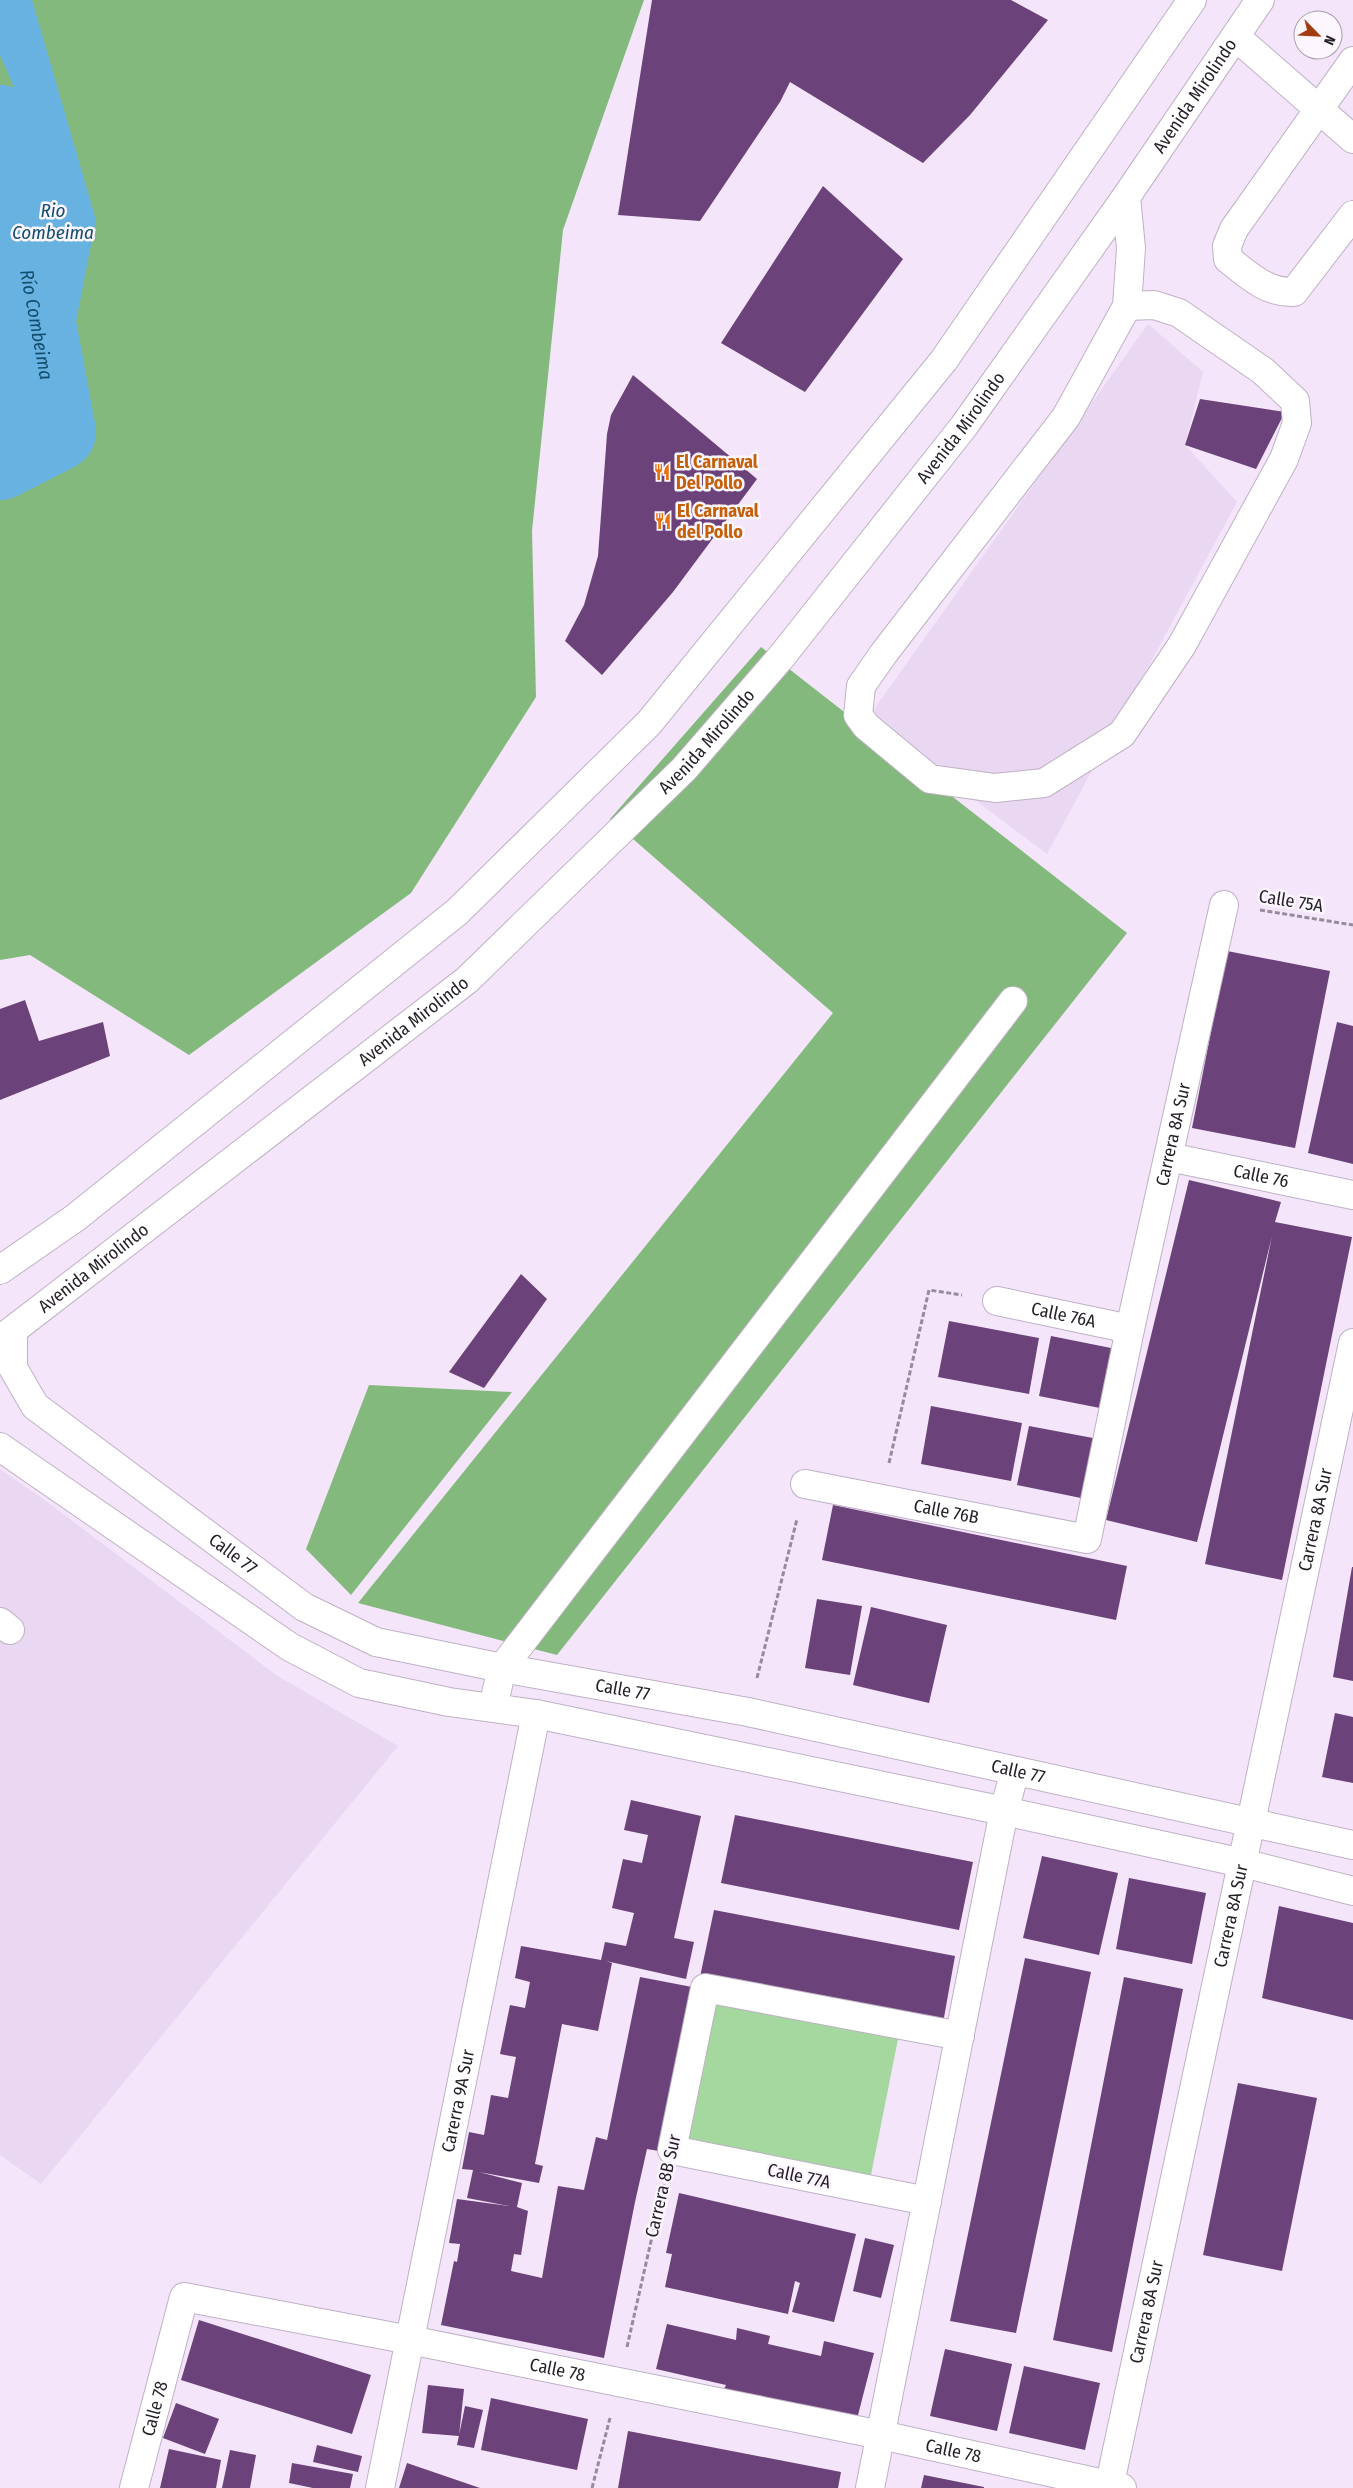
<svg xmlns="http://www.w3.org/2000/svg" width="1353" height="2488" font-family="'Fira Sans Condensed',sans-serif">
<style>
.built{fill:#ead7f2}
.green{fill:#a4d89e}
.forest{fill:#84b97d}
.water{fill:#67b2e1}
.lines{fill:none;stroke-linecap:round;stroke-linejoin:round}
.river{stroke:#67b2e1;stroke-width:78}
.building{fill:#6b427a}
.minor-casing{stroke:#bfb1c5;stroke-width:30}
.major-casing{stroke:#bfb1c5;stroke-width:30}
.path{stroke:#968b9a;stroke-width:3;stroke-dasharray:5 2.5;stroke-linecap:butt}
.minor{stroke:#fff;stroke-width:28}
.major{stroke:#fff;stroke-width:28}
.labels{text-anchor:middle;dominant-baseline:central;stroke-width:5;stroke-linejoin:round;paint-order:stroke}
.street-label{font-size:18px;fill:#241e26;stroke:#fcf6ff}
.food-label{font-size:18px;font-weight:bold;fill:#c56008;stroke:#fcf6ff;text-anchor:start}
.water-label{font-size:19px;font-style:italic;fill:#134d6d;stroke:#fcf6ff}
</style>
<rect width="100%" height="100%" fill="#f4e5fa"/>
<path class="built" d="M1148,324L1203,372L1185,445L1237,502L1047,854L867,719Z
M0,1469L50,1504L276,1675L398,1746L41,2184L0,2155Z"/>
<path class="green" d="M705,1988L900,2029L868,2190L672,2150Z"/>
<path class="forest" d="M0,0H644L563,230L532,531L536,697L411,893L189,1055L30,955L0,960Z
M761,647L1127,933L557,1655L358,1603L833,1013L610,819Z
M369,1385L512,1392L351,1595L306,1549Z"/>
<path class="water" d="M0,0H32L96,220L63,387L0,452V319L9,311L16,92L0,55Z"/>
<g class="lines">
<path class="river" id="s1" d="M0,124L57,432L0,461"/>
</g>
<path class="building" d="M652,0H1011L1048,20L970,115L923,163L790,82L780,102L700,221L618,215Z
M823,186L903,259L805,392L721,343Z
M633,375L757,479L673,592L602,675L565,641L584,605L598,556L607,434L611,415Z
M1200,399L1285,412L1256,469L1185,445Z
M1227,951L1330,971L1295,1148L1192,1128Z
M25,1000L39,1041L103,1022L110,1056L0,1100V1009Z
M1337,1022L1353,1026V1164L1308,1153Z
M1189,1180L1281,1202L1275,1222L1352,1237L1282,1580L1205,1564L1272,1236L1197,1542L1106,1520Z
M521,1274L547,1299L484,1388L449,1372Z
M949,1321L1039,1338L1029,1394L938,1377Z
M1051,1336L1116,1349L1105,1409L1039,1396Z
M931,1406L1022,1423L1011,1481L921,1464Z
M1029,1426L1093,1438L1081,1498L1017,1485Z
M833,1505L1127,1566L1116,1620L822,1560Z
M1352,1567H1353V1681L1333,1677Z
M817,1599L862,1606L850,1675L805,1668Z
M871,1607L947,1625L929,1703L853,1685Z
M1335,1713L1353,1717V1783L1322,1777Z
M631,1800L701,1816L674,1938L694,1942L686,1979L606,1961L612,1963L598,2031L562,2024L535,2164L543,2166L539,2183L479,2172L522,2183L517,2207L528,2211L521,2255L514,2254L511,2271L542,2278L558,2186L584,2190L596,2137L607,2140L640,1977L692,1987L659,2151L647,2149L635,2202L604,2358L441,2325L454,2261L457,2262L460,2244L449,2243L457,2199L509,2206L467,2198L473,2170L462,2169L469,2132L484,2135L491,2095L508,2098L516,2057L500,2054L510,2005L525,2008L530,1982L515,1978L521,1946L601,1960L605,1942L626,1946L634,1913L612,1908L623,1859L642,1863L648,1835L624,1830Z
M735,1815L973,1862L959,1930L721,1883Z
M1042,1856L1118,1873L1099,1955L1023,1938Z
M1129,1878L1206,1893L1192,1964L1116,1949Z
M1279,1906L1353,1923V2020L1262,1998Z
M714,1910L955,1956L943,2023L700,1977Z
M1025,1958L1091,1972L1016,2333L950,2321Z
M1124,1977L1183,1989L1112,2352L1053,2340Z
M1238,2083L1317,2098L1282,2271L1203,2255Z
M679,2193L856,2234L834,2322L792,2312L800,2283L795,2281L788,2314L665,2287L672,2254L666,2253Z
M865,2238L894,2245L881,2298L853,2291Z
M199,2320L371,2375L352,2434L181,2380Z
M667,2324L736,2340L737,2328L770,2336L768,2344L821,2356L824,2341L874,2353L857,2419L724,2389L726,2385L656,2369Z
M945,2349L1012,2364L997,2431L930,2416Z
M1024,2366L1100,2383L1085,2450L1009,2433Z
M428,2385L464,2389L459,2436L422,2433Z
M491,2398L588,2419L577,2470L481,2450Z
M176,2403L219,2419L205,2454L163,2438Z
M465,2406L483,2410L474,2448L457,2445Z
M628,2431L841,2472L838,2488H618Z
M317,2445L362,2456L358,2472L313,2462Z
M169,2449L221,2460L216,2488H160Z
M230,2450L256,2455L250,2488H222Z
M292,2463L353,2474L350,2488H313L289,2483Z
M407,2463L480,2488H399Z
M924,2475L984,2487V2488H921Z"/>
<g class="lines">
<g class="minor-casing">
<g id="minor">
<path d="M1236,37L1353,139"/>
<path d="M1353,61L1234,229L1227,246L1228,259C1249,276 1267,293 1294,292L1353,215"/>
<path d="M1126,197L1131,248L1127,306L1066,417L884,653L861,686L858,715L866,726L930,779L995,788L1044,783L1122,734L1182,645L1284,459L1297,423L1295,401L1263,371L1179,313L1154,305L1127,306"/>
<path id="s2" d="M1169,1157L1353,1195"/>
<path id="s3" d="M997,1301L1130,1329"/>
<path id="s4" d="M13,1331V1368L35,1406L304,1607L376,1642L502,1668L748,1712L1353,1845"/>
<path d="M0,1447L290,1647L359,1683L449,1702L536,1714L1004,1811L1243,1863L1353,1891"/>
<path id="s5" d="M805,1484L1087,1539L1130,1329L1224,905"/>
<path d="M0,1622L10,1630"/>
<path d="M493,1707L502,1668L1013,1001"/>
<path d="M927,2201L672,2150L705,1988L960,2036"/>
<path id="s6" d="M134,2488L184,2297L410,2340L881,2435L1122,2488"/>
<path id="s7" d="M380,2488L536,1714"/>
<path d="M870,2488L1004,1811L1015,1771"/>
<path id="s8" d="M1109,2488L1353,1343"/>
</g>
</g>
<g class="major-casing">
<g id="major">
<path d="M0,1270L75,1218L457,912L649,723L944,360L1192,0"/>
<path id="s9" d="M0,1340L467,980L684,769L782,656L964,426L1126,197L1260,0"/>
</g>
</g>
<path class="path" d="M1260,910L1353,925
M889,1463L929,1290L962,1295
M757,1678L797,1519
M627,2347L664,2184
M592,2488L610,2418"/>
<use href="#minor" class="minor"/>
<use href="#major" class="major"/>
</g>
<defs>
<g id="restaurant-bare" transform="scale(1.35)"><path d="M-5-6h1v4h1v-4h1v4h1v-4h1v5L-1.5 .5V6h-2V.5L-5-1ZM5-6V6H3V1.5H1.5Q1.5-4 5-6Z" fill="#e8710a" stroke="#fcf6ff" stroke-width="2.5" paint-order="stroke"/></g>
</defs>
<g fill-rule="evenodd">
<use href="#restaurant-bare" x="662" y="472"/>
<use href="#restaurant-bare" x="663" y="521"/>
</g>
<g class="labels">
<g class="street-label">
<text stroke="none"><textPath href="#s9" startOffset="1738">Avenida Mirolindo</textPath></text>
<text stroke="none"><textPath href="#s9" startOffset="1332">Avenida Mirolindo</textPath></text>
<text stroke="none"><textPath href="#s9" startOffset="928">Avenida Mirolindo</textPath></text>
<text transform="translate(1291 901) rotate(9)">Calle 75A</text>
<text stroke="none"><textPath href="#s9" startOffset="522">Avenida Mirolindo</textPath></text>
<text stroke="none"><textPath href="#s5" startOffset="701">Carrera 8A Sur</textPath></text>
<text stroke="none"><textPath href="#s2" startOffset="94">Calle 76</textPath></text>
<text stroke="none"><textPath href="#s9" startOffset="118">Avenida Mirolindo</textPath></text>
<text stroke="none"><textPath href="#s3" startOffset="68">Calle 76A</textPath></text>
<text stroke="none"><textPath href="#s5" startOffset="144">Calle 76B</textPath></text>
<text stroke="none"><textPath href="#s8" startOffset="990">Carrera 8A Sur</textPath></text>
<text stroke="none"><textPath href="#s4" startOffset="328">Calle 77</textPath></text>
<text stroke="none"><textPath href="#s4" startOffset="748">Calle 77</textPath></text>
<text stroke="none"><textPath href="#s4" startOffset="1152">Calle 77</textPath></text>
<text stroke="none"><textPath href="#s8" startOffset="585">Carrera 8A Sur</textPath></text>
<text stroke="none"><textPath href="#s7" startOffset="395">Carerra 9A Sur</textPath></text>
<text transform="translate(799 2176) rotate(12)">Calle 77A</text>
<text transform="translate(663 2186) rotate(-77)">Carrera 8B Sur</text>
<text stroke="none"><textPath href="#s8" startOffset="180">Carrera 8A Sur</textPath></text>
<text stroke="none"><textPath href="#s6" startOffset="578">Calle 78</textPath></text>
<text stroke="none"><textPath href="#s6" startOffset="82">Calle 78</textPath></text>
<text stroke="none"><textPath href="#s6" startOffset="982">Calle 78</textPath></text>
</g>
<g class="food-label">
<text x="676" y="462">El Carnaval<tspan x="676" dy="21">Del Pollo</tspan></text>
<text x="677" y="511">El Carnaval<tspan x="677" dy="21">del Pollo</tspan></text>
</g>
<g class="water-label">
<text x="53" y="210">Rio<tspan x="53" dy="22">Combeima</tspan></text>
<text stroke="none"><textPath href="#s1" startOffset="204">Río Combeima</textPath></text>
</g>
</g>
<g transform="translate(1318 35) rotate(114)"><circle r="24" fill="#fcf6ff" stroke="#a6a0a8"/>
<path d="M0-4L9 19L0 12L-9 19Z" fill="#a23c10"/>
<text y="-8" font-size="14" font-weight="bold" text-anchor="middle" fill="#241e26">N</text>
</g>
</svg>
